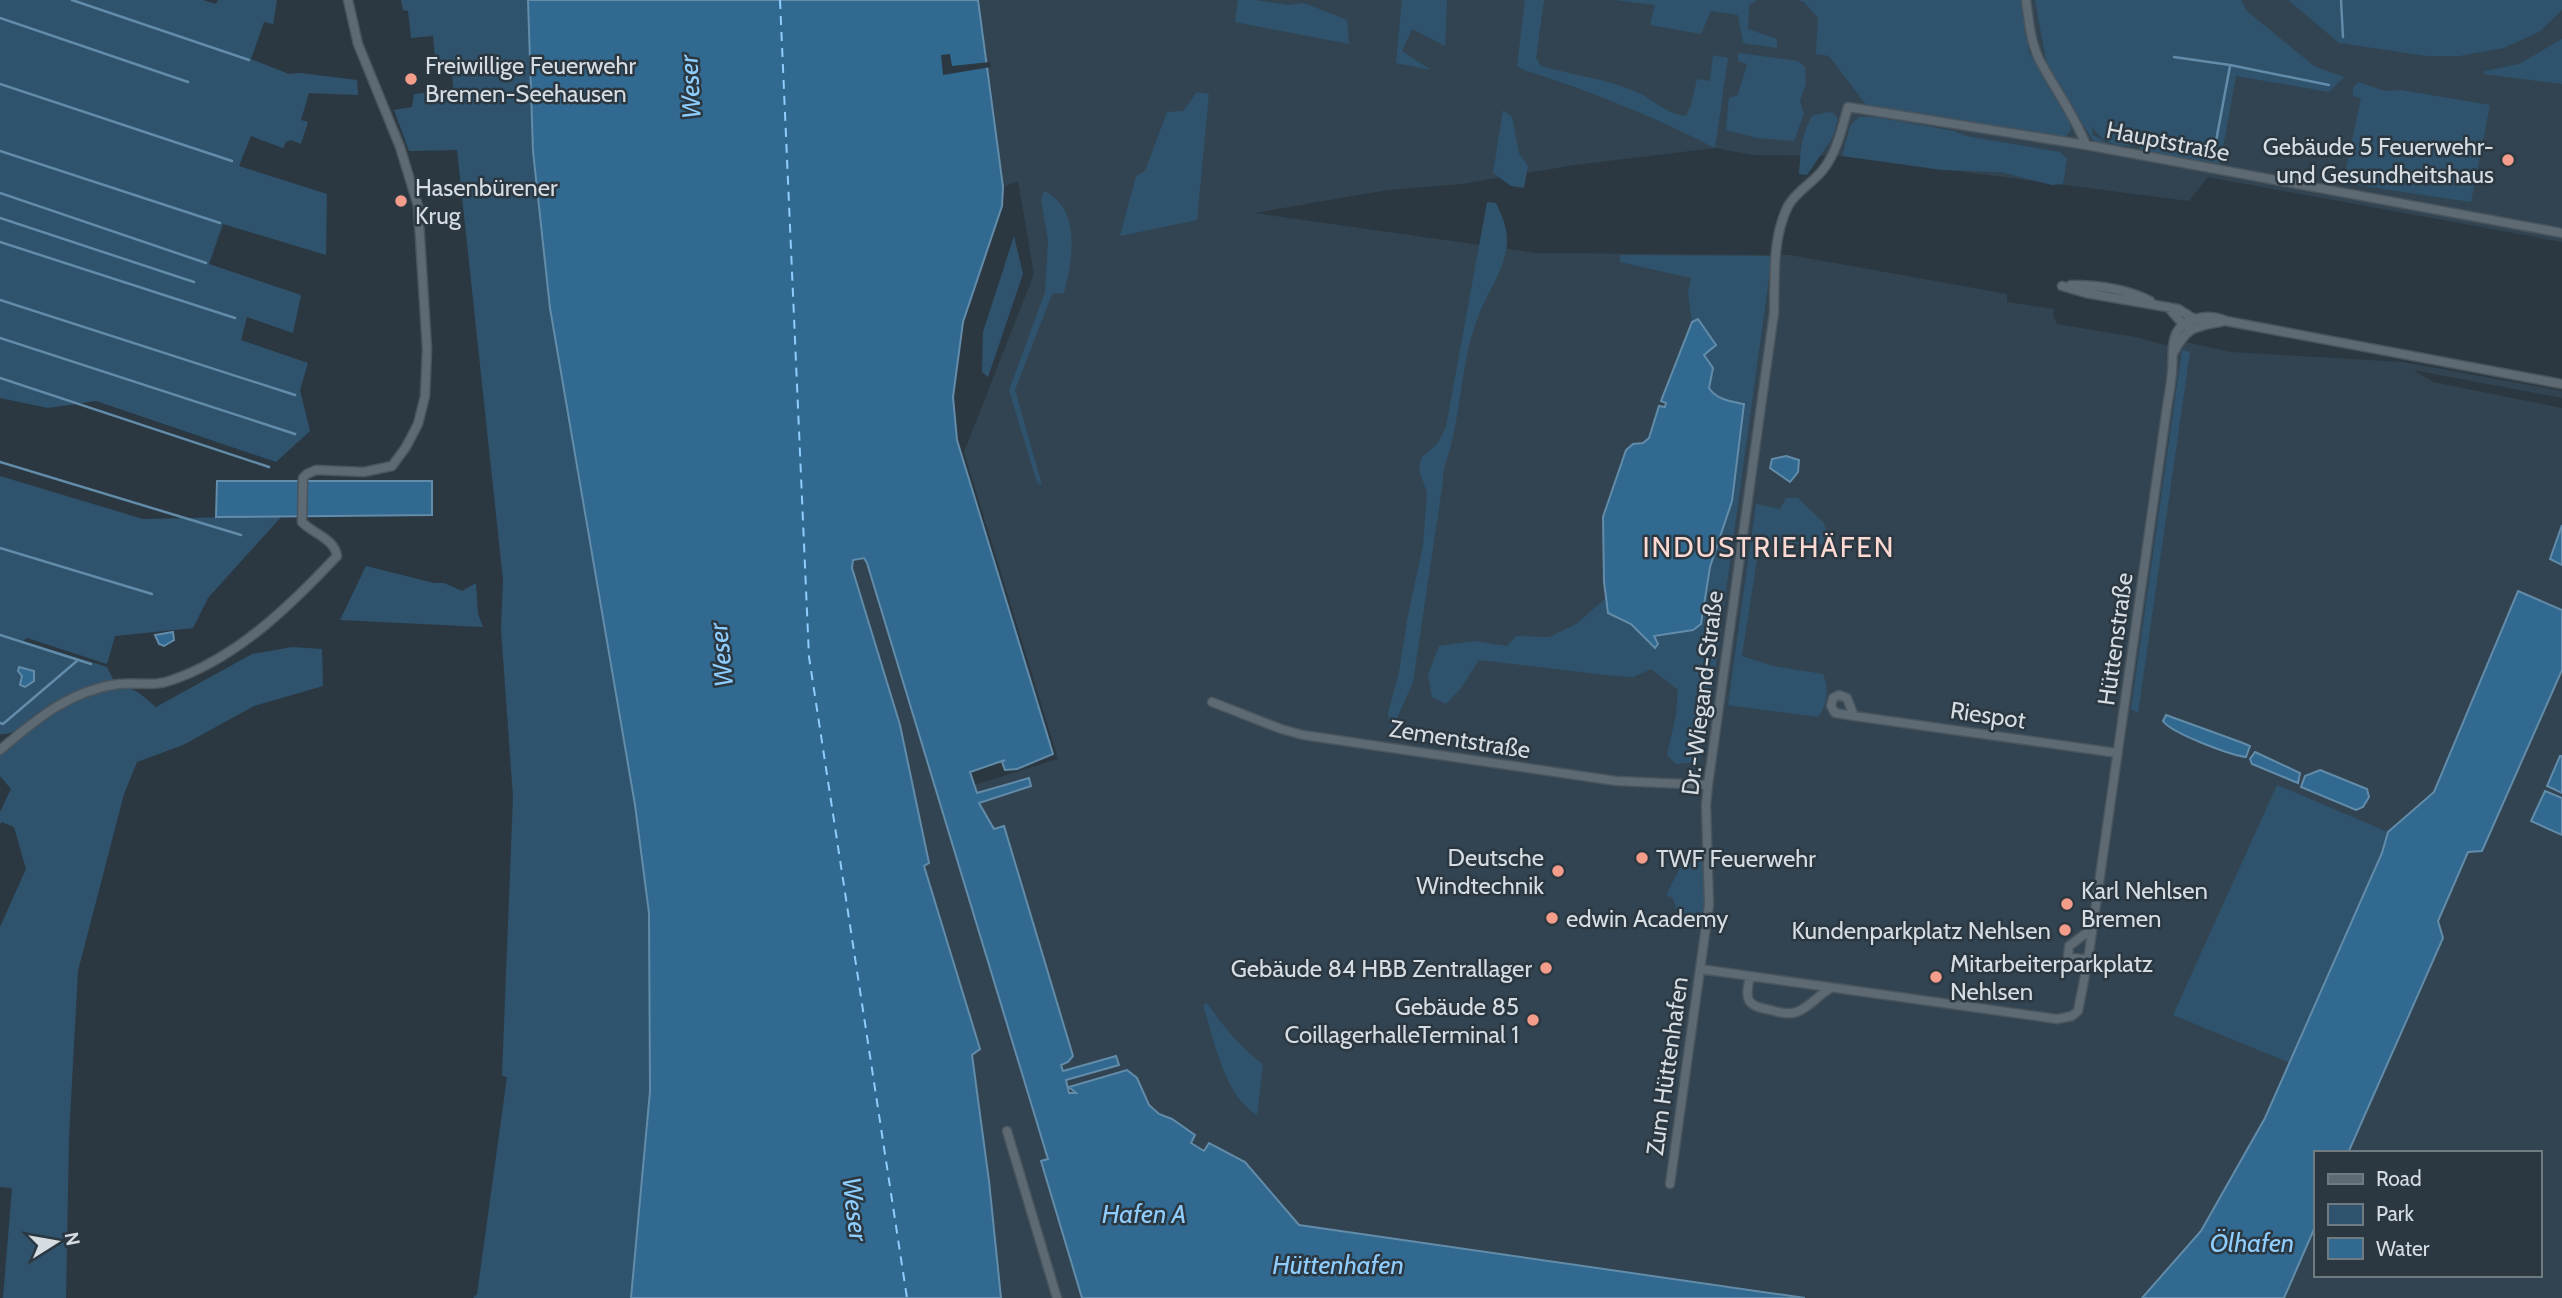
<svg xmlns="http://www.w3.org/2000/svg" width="2562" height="1298" font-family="Cabin,sans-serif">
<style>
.built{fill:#324451}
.green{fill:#2f536d}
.water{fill:#316990;stroke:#628ca9;stroke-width:2}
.pier{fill:#2c3841}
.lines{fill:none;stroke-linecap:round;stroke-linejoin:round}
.stream{stroke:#628ca9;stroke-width:2.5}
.ferry{stroke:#8ecdfd;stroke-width:2;stroke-dasharray:9 7;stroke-linecap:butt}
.minor-casing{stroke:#4a545c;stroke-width:11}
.minor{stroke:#5d6a74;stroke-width:8}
.poi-dot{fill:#f49d8b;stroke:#2c3841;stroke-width:2.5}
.labels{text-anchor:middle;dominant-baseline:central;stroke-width:5;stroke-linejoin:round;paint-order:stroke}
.poi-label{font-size:24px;fill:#d5dce2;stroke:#2c3841;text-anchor:start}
.street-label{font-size:24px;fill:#d5dce2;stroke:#2c3841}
.water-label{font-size:26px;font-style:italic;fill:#8ecdfd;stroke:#2c3841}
.quarter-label{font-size:28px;letter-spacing:2px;fill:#fcd9d2;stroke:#2c3841}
</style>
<rect width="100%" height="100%" fill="#2c3841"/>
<path class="built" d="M978,0H2562V242L2208,177L2189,201L1842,156L1753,155L1715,148L1575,165L1462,184L1388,190L1254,213L1536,253L1790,255L2007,294V302L2054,309L2053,316L2057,324L2136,337L2182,350L2185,342L2231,352L2403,362L2562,391V398L2413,370L2433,382L2562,408V610L2518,592L2434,792L2397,823L2363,893L2265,1118L2201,1231L2142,1298H1805L1299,1225L1245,1162L1209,1143L1204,1151L1191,1143L1195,1135L1165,1115L1159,1114L1149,1105L1137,1078L1072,1089L1077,1094L1069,1093L1004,826L994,829L981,809L974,785L1058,759L964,452L1034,274L1018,181L1003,187Z
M859,558H864L867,563L1022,1069L1048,1160L1041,1162L1082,1298H1001L989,1181L972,1055L980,1049L924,865L929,863L900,725L852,567L853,560Z
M2562,670V1298H2284L2315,1227V1275H2539V1153H2348L2443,938L2438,921L2468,852L2482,851Z"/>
<path class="green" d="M0,0H203L216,4L218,0H277L273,24L264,22L251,59L289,74L301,73L357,80L358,95L309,93L301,120L308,122L301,144L291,140L286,142L283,148L251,136L239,166L327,194L326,255L223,224L209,264L301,295L293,333L247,317L241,340L308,363L300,390L310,431L276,462L96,401L48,408L0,398Z
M401,0H528L533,151L637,804L649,913L650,1091L631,1298H473L477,1294L507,1077L502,1076L513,797L501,629L503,580L457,150L409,151L394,110L412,107L414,94L453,90L452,68H436L433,36L411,38L408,11L403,10Z
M1238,0H1256L1288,5L1304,3L1347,20L1349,44L1235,22Z
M1402,0H1447L1445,46L1412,29L1402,51L1431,70L1396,63Z
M1525,0H1544L1536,58L1541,66C1571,75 1603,78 1632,90C1652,97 1662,113 1686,116L1691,105L1697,79L1710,81L1713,55L1728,58L1715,148C1653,116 1590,91 1524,70L1517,66Z
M1615,0H1757L1749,5L1748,29L1777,39V48L1743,43L1738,15L1711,11L1701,34L1650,25L1655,5Z
M1798,0H2022L2029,52L2069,121L2071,130L2065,137L2061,138L1867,106L1829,56L1816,54L1818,18L1804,2Z
M2035,0H2241L2247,11L2314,66L2344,77L2329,92L2236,76L2220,164L2139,150L2140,145C2120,148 2102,144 2092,126L2093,135L2112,146L2099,144L2092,139L2047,66Z
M2288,0H2562V10L2539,32L2504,48L2459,56H2427L2339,43Z
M2562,39V84L2483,74L2485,71L2519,64Z
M1738,53L1798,61L1805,67L1806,84L1800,101L1804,114L1794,141L1757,138L1726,130L1729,98L1738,95L1747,64L1738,61Z
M2358,82L2385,91L2401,90L2490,105L2471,202L2343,183L2361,98L2353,96V88Z
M1197,92L1209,94L1197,220L1120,236L1136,176L1145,171L1167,112L1183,111Z
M1503,110L1512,117L1519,153L1528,166L1524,188L1511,186L1493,173Z
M1827,112L1833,113L1838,118L1833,137L1807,175L1799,174C1801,149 1800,140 1812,116Z
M1859,117H1876L1954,131L1966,136L2060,152L2067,159L2063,184L2052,185L2001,172L1942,170L1842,156L1850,126Z
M1044,191C1081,207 1073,260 1064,293L1052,294L1015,390L1042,485L1037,483L1009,390L1045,292L1048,240L1041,200Z
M1487,202L1496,203C1502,216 1508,228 1507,244C1505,269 1488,291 1479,314C1462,356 1462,401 1451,445C1448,458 1443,467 1443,481L1413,682L1394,725L1390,727L1388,713L1399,672L1408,615L1423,546L1427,492L1419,471L1421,458L1438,443L1446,427Z
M1014,236L1023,274L988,377L982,372L983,332Z
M1620,255L1772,256L1713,686L1699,762L1676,764L1667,755L1676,715L1678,690L1651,669L1633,677L1615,676L1479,660L1461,688L1446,704L1432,697L1428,675L1439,646L1475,641L1507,646L1516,636L1549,637L1576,624L1605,599L1608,613L1631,624L1655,648L1653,636L1701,624L1710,567L1732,501L1721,399L1713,394L1709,388L1713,368L1704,355L1716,344L1698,319L1692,322L1688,292L1691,278L1620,262Z
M2182,350L2190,352L2138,713L2131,709Z
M0,476L143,519L282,516L208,598L193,628L115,636L107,664L27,638L23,641L107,667L114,681C85,688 62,696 37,713C25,721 16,736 0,734Z
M1786,498H1798L1824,523L1826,530L1834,533L1832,544H1789L1760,540L1742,656L1773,666L1823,674C1829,689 1828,704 1818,717L1728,705L1756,504L1780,509Z
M366,566L434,583H444L462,591L476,583L478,614L483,627L340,620Z
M292,647L322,649L323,686L254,706L183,745L137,762L124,794L78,971L69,1137L66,1298H3L12,1188L0,1187V927L26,869L14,827L2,822L0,824V812L11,789L0,776V754C28,730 95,674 134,690C142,694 149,702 156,707L252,654Z
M2277,785L2388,832L2382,853L2290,1063L2173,1015Z
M1695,852L1701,856L1706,874L1701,931C1684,926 1677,914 1673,898L1666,895L1687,854Z
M1207,1003C1223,1026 1240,1047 1263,1064L1257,1115C1224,1096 1214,1039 1203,1005Z"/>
<path class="water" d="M528,0H978L1003,187L1002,206L963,322L953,397L957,440L1053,754L1017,769L1005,770L1002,762L1005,760L970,772L977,793L1029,778L1031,786L979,803L994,829L1004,826L1073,1056L1068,1062L1061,1065L1063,1071L1116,1056L1119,1065L1066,1080L1069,1093H1076L1069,1087L1127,1070L1137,1078L1149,1105L1159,1114L1172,1119L1195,1135L1191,1143L1204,1151L1209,1143L1245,1162L1299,1225L1805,1298H1082L1041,1161L1048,1159L867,563L864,558L853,560L852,568L900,725L929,863L924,866L980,1049L972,1055L989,1181L1001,1298H631L650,1091L649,913L635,805L550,308L533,151Z
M1698,319L1716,345L1704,355L1713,368L1709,388C1717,400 1730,401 1744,404L1732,501L1710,567L1701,624L1693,630L1654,636L1658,644L1655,648L1631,624L1608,613L1604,582L1603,517L1626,450L1633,444L1643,443L1649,438L1659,406L1665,407L1666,403L1661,401L1692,322Z
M1786,456L1799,460L1798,472L1790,482L1770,468L1772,459Z
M217,481H432V515L216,517Z
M2562,525V565L2550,559Z
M2518,591L2562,610V670L2482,851L2468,852L2438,921L2443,938L2348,1153H2315V1227L2284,1298H2142L2201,1231L2265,1118L2382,853L2388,832L2434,792Z
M173,632L174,640L164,646L159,644L155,635Z
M19,667L34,671V681L25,687L20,685L22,676L18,671Z
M2166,715L2243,743L2250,746L2246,757C2230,755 2171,733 2163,721Z
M2255,752L2300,773L2298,783L2252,764L2250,759Z
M2560,756H2562V793L2547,786Z
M2320,770L2367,789L2369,797L2363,807L2356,810L2301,787L2305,776Z
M2545,791L2562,798V835L2531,821Z"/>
<path class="pier" d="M950,54L952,66L990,62L991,67L943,75L941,55Z"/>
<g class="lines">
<path class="stream" d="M72,0L249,60
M2341,0L2343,37
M0,18L188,82
M2174,57L2230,65L2329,85
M0,84L232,161
M0,151L220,223
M2214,152L2230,66
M0,193L206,263
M0,218L194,282
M0,242L235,318
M0,300L295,395
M0,338L295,434
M0,378L269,467
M0,462L241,535
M0,548L152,594
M0,635L91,664
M0,723L3,724L78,660"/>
<path class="ferry" d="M780,0L809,657L907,1298"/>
<g class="minor-casing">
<path id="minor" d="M2026,0C2029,20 2030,40 2039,59C2054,88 2074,114 2086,145
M2071,285C2097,285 2127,289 2150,301
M2062,286L2086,293L2178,309L2194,319
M2168,307L2180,321L2188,327
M2174,352C2188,325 2196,327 2224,321
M1212,702L1281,729L1303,735L1616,781L1708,785
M1854,716L1847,698L1839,695L1833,698L1831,706L1835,713L1861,717L2117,753
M0,750C36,719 71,690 119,684C137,682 155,687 172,680C237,658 291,605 337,556C334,538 313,534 302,522L303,478L307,474L316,470L364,472L392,466L406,447L418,424L425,396L427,349L418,206L400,147L358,44L348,0
M2088,960L2068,957L2069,946L2093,928
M1700,969L2057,1019L2072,1016L2078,1011L2088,960L2168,400C2170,391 2171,381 2172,372C2174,347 2167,326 2199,318C2209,316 2217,317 2226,321L2562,384
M1750,976C1745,999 1745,1006 1771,1010C1777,1012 1786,1014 1793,1013C1806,1011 1819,994 1831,988
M1007,1131L1057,1298
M1670,1184L1709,905L1706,805L1708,785L1774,313C1775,278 1772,238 1788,206C1797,190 1815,182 1825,167C1838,149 1842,127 1848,107L2086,145L2562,233"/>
</g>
<use href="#minor" class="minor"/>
</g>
<g class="poi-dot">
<circle cx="411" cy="79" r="7"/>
<circle cx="2508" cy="160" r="7"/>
<circle cx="401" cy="201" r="7"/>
<circle cx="1642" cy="858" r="7"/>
<circle cx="1558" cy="871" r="7"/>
<circle cx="2067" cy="904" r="7"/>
<circle cx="1552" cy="918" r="7"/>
<circle cx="2065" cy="930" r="7"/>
<circle cx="1546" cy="968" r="7"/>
<circle cx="1936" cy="977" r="7"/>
<circle cx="1533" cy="1020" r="7"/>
</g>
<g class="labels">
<g class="poi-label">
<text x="425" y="65">Freiwillige Feuerwehr<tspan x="425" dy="28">Bremen-Seehausen</tspan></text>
<text x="2494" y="146" text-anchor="end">Gebäude 5 Feuerwehr-<tspan x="2494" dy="28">und Gesundheitshaus</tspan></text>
<text x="415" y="187">Hasenbürener<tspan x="415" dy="28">Krug</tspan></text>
<text x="1544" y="857" text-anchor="end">Deutsche<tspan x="1544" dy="28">Windtechnik</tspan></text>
<text x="1656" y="858">TWF Feuerwehr</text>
<text x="2081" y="890">Karl Nehlsen<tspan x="2081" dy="28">Bremen</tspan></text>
<text x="1566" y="918">edwin Academy</text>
<text x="2051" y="930" text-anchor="end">Kundenparkplatz Nehlsen</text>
<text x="1950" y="963">Mitarbeiterparkplatz<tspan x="1950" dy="28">Nehlsen</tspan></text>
<text x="1532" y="968" text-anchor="end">Gebäude 84 HBB Zentrallager</text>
<text x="1519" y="1006" text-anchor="end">Gebäude 85<tspan x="1519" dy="28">CoillagerhalleTerminal 1</tspan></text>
</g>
<g class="street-label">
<text transform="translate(2168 141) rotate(11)">Hauptstraße</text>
<text transform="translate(2115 639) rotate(-82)">Hüttenstraße</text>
<text transform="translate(1702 693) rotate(-83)">Dr.-Wiegand-Straße</text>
<text transform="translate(1988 715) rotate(8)">Riespot</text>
<text transform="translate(1460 739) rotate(9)">Zementstraße</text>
<text transform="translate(1667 1066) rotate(-82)">Zum Hüttenhafen</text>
</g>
<g class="water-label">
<text transform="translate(690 87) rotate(-93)">Weser</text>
<text transform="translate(721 655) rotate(-96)">Weser</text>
<text transform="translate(855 1209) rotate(83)">Weser</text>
<text x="1144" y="1214">Hafen A</text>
<text x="2252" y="1243">Ölhafen</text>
<text x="1338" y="1265">Hüttenhafen</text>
</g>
<g class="quarter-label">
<text x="1769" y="547">INDUSTRIEHÄFEN</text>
</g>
</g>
<rect x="2314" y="1151" width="228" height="126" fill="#2c3841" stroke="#707a81" stroke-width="2"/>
<rect x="2328" y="1174" width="35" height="10" fill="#5d6a74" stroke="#707a81" stroke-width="2"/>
<text x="2376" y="1186" font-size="21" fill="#d5dce2">Road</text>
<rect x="2328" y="1204" width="35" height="21" fill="#2f536d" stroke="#707a81" stroke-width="2"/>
<text x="2376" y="1221" font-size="21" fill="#d5dce2">Park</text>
<rect x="2328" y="1238" width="35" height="21" fill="#316990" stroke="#707a81" stroke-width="2"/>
<text x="2376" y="1256" font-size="21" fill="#d5dce2">Water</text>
<g transform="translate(56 1242) rotate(79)" stroke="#2c3841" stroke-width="5" paint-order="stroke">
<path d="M0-5L12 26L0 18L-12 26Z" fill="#d5dce2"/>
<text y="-10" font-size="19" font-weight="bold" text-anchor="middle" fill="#d5dce2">N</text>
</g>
</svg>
